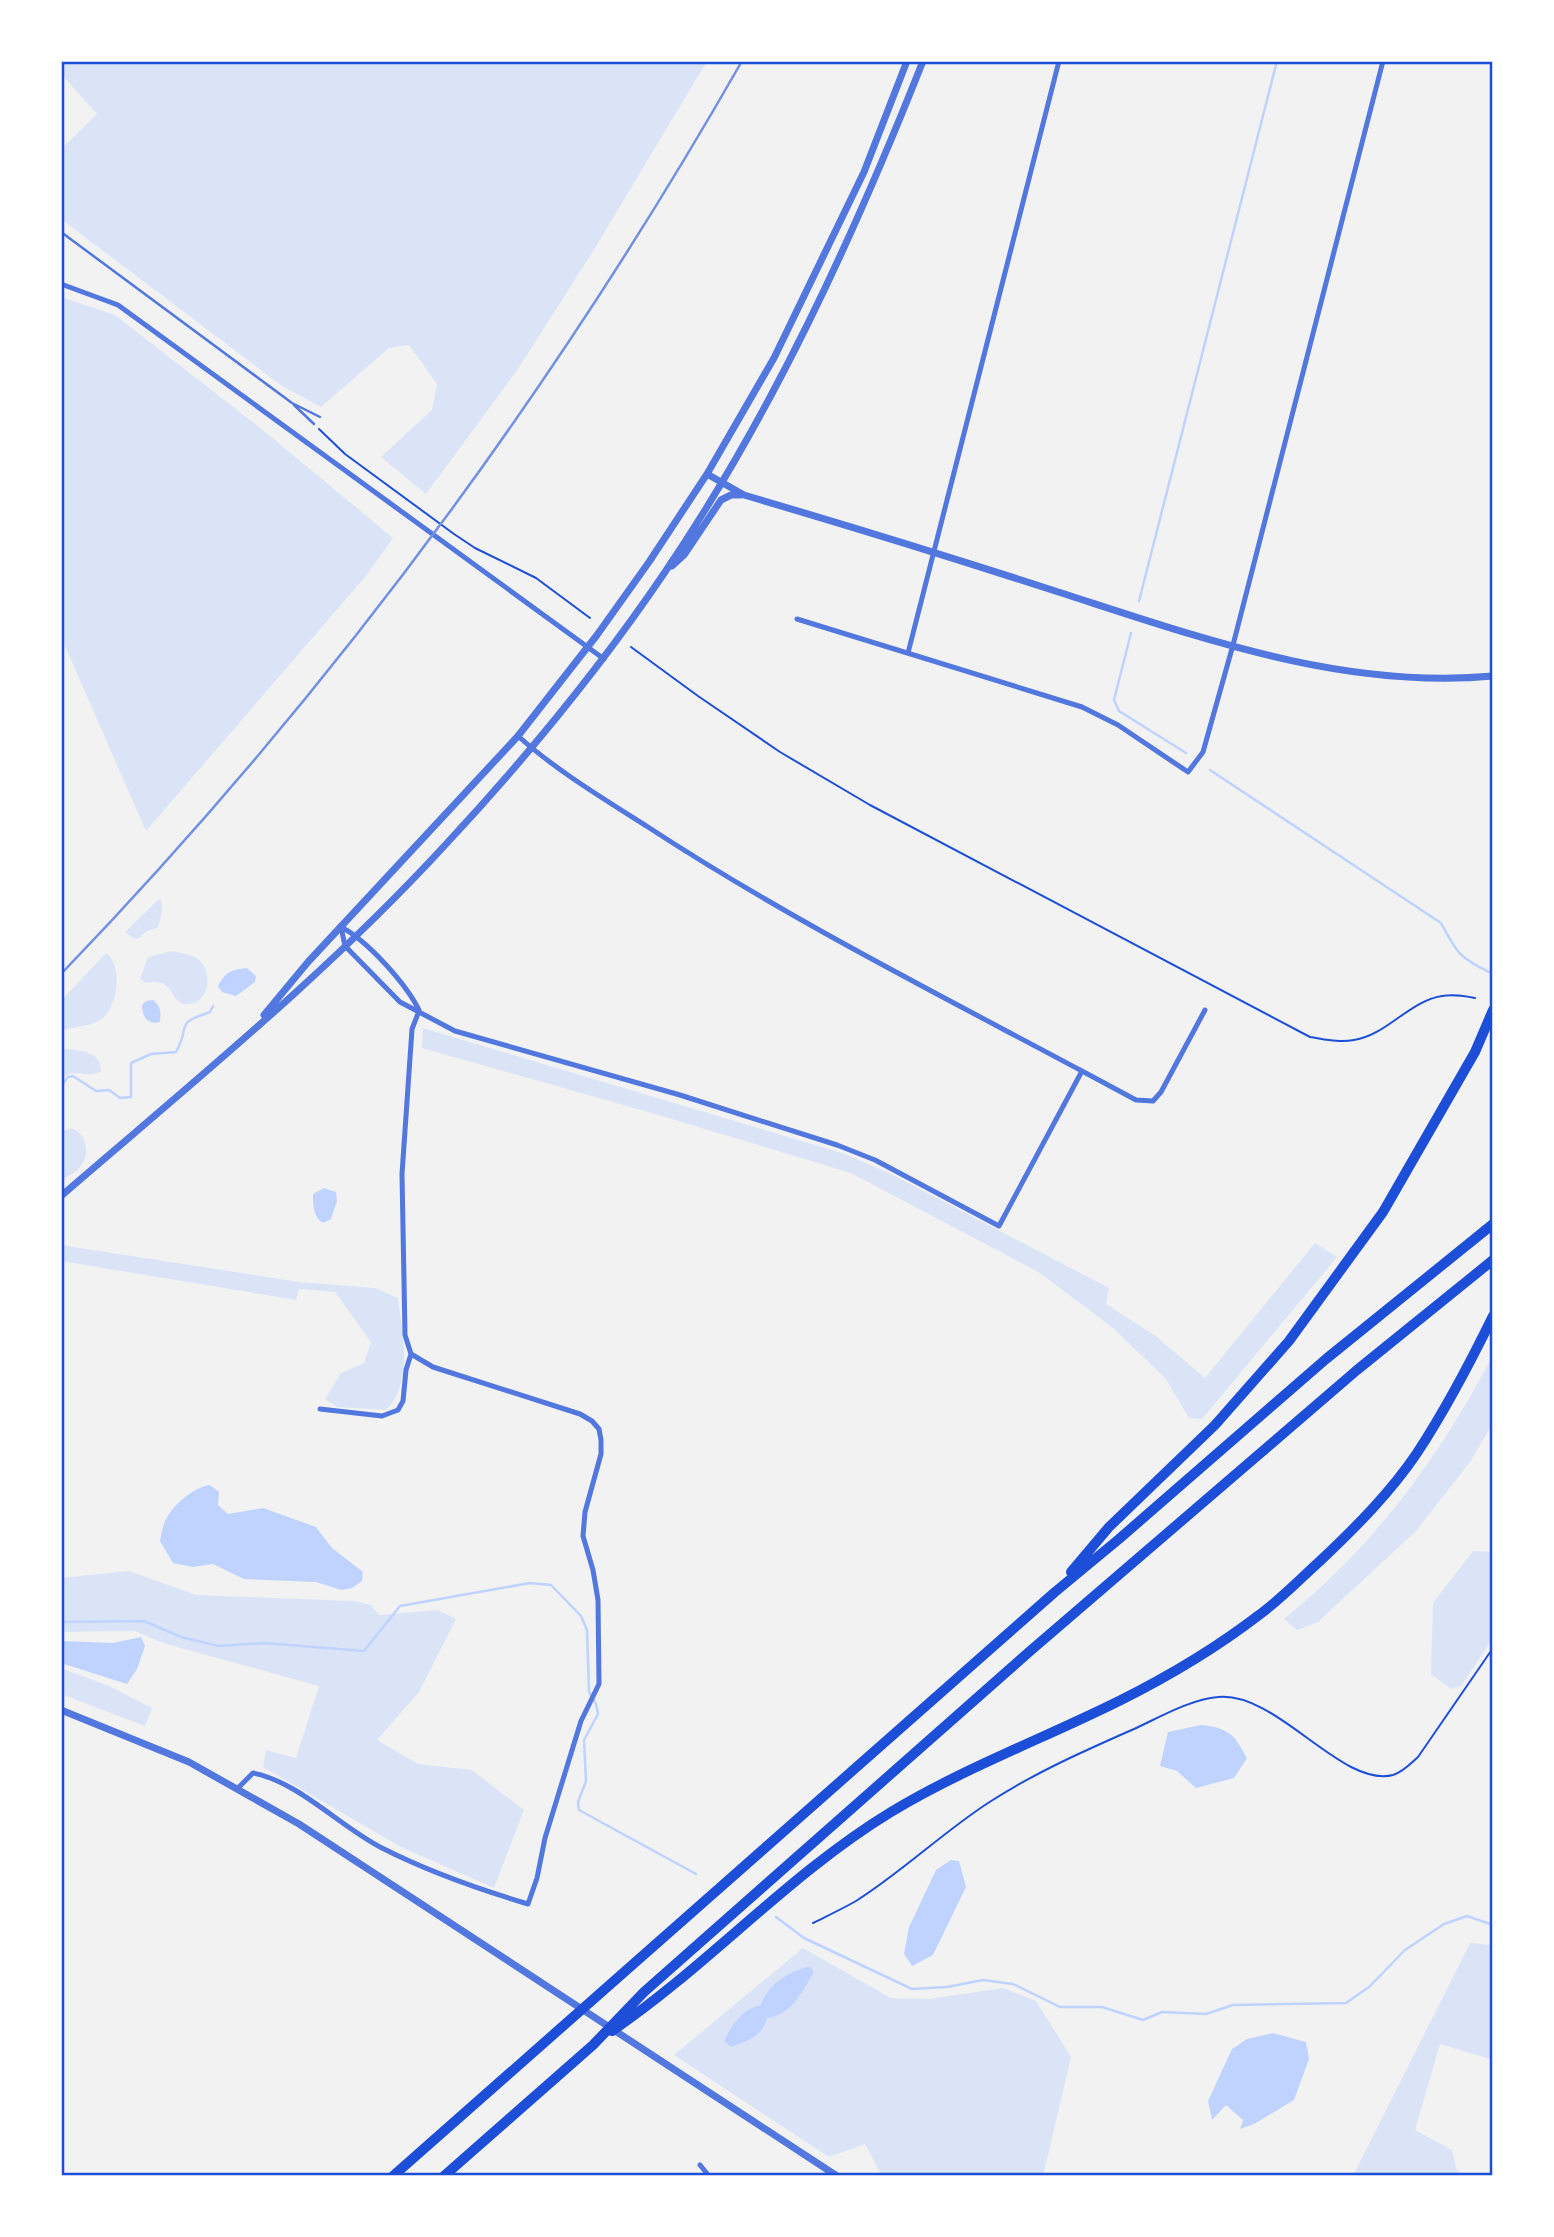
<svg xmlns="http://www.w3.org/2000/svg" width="1554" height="2237" font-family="'Asap Condensed',sans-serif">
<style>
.green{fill:#dbe4f7}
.water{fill:#bfd3fe}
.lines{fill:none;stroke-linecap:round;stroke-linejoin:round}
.stream{stroke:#bfd3fe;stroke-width:2.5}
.path{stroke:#1d4ed8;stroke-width:2}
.service{stroke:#5277de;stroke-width:2.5}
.minor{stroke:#5277de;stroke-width:5}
.tertiary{stroke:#5277de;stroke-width:7}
.motorway{stroke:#1d4ed8;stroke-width:10}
.rail{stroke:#7290e2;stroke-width:2.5}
.neatline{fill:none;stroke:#1d4ed8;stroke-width:2.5}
</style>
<rect width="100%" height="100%" fill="#f2f2f2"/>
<path class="green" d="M61,61H707L595,248L518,369L426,494L381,457L432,410L437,384L409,345L389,348L321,407L282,386L61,219V149L97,114L61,74Z
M61,297L115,315L269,435L393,538L365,577L146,831L61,637Z
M160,898C164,906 161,921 157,928L147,931L138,939L133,938L125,932Z
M172,951C180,953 191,954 198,959C214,971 210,1005 186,1004C170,1004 175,976 146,983L140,979L148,957Z
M106,953C123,965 118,1005 103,1018C92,1027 74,1026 61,1031V1001Z
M423,1028L845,1154L891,1174L1109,1288L1106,1304L1157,1337L1205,1378L1315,1243L1337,1257L1202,1419L1189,1418L1166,1379L1113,1328L1040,1273L851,1173L655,1114L422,1048Z
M67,1049C83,1051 101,1052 101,1071C88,1080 72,1066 61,1080V1050Z
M71,1128C87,1133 91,1154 80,1167C76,1173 68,1176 61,1180V1132Z
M61,1245L299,1282L375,1288L398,1298C402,1333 414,1382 386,1410L337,1407L325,1399L341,1373L364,1363L371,1342L335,1292L299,1289L296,1300L61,1261Z
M1493,1355V1423L1470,1462L1416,1531L1318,1622L1297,1630L1284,1619C1375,1545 1439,1458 1493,1355Z
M1473,1551L1493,1552V1638L1461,1686L1451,1689L1431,1674L1433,1603Z
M129,1571L196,1595L354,1601L371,1605L379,1615L438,1610L456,1619L419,1692L377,1740L418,1764L472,1770L524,1810L494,1888L401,1847L263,1767L266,1750L296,1758L319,1686L163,1643L135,1631L61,1632V1578Z
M61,1668L109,1686L152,1708L145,1726L61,1694Z
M1470,1943L1493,1945V2060L1440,2044L1415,2130L1452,2150L1456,2168L1462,2176H1353Z
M803,1948L891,1998L929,1999L1003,1988L1036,2001L1071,2057L1043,2176H882L865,2144L829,2157L674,2055Z"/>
<path class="water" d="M247,968L256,976L255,982L236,996L222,992L218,986C226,971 232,970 247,968Z
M153,1000C161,1006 161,1013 160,1022C148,1025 142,1017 142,1005L146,1001Z
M324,1188L336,1192L337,1201L331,1219L323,1223C313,1217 313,1205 313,1194Z
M210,1485L219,1492L218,1505L228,1514L263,1508L316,1527L332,1548L363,1572L362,1581L352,1588L341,1590L316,1582L244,1579L213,1564L193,1567L173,1563L160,1541C161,1536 162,1529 164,1524C170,1507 193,1487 210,1485Z
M141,1637L145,1646L137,1669L127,1684L61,1663V1641L113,1643Z
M1201,1725C1229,1728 1234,1734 1247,1758L1234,1778L1196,1788L1177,1771L1160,1766L1168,1732Z
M951,1860L959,1861L966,1887L933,1955L912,1966L904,1954L909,1927L936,1870Z
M810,1967L814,1972C802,1992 792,2015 767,2018C762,2037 748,2041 731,2047L724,2041C732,2025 743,2008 761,2005C766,1986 791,1969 810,1967Z
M1273,2033L1306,2042L1309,2059L1294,2100L1254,2124L1240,2129L1243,2120L1226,2105L1212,2120L1208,2101L1232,2049L1247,2039Z"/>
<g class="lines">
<path class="stream" d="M1139,601L1277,61
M1131,633L1114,700L1119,711L1186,753
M1210,770L1441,923C1457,952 1458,957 1489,972
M61,1086L68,1077L73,1076L96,1091L109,1090L120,1098L131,1097V1063L151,1054L176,1052C192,1024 172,1025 210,1012L213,1006
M61,1622L144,1621L181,1637L219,1646L264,1643L364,1651L400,1606L530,1583L551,1585L581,1616L587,1630L589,1692L596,1704L598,1714L584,1740L586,1781L578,1802L579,1810L696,1874
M776,1917L804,1938L912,1989L947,1987L983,1980L1013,1984L1060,2007H1102L1143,2020L1162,2012L1206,2014L1233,2005L1346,2003L1369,1987L1405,1950L1444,1924L1467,1916L1493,1925"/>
<path class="path" d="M319,429L345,454L454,534L475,548L536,578L590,618
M631,647L698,696L780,752L870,805L1310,1037C1324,1039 1339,1043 1354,1040C1387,1035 1409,1001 1442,996C1454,994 1464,996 1475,998
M813,1923C827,1916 842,1909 856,1901C902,1872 942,1833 988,1803C1034,1773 1084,1751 1134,1729C1158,1718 1191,1699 1218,1697C1277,1691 1341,1788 1393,1775C1403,1772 1410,1764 1418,1757L1493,1648"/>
<path class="service" d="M61,232L292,403L320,417
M294,405L314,424"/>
<path class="minor" d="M61,284L118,305L604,659
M797,619L1082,707L1118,725L1188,772L1203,752L1233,645L1383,61
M908,653L1059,61
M341,927L345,946L400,1002L455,1031L680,1095L837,1145L875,1160L999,1226L1082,1071C936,993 787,918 648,827C604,799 557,771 518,736
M341,927C368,941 406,984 419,1010
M1082,1071L1136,1100L1153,1101L1161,1092L1205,1010
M320,1409L382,1416L398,1410L403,1401L406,1370L411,1354
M238,1788L253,1773C299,1782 339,1826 382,1848C429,1872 478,1889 528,1904L537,1878L545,1838L581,1721L599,1684L598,1600L593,1570L583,1536L585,1512L601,1454V1440L599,1429L592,1421L580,1414L433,1367L411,1354L405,1335L402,1174L412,1029L419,1011
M700,2165L709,2176"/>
<path class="tertiary" d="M707,474L744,495C846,525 947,556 1049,589C1193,635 1339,690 1493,676
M672,566L684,555L721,500L731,495H741
M264,1015L308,962L518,736L597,635L649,562L707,474L774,358L864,172L907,61
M61,1196C193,1082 329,972 447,843C526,758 600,668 665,572C772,414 853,238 923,61
M61,1710L189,1762L299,1824L837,2176"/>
<path class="motorway" d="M1071,1572L1109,1527L1215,1425L1289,1341L1383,1212L1475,1052L1493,1010
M612,2031C710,1964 789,1874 891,1812C964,1768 1045,1738 1121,1700C1169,1676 1216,1648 1259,1615C1281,1599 1300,1579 1320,1561C1355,1528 1390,1493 1417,1453C1446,1409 1470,1363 1493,1316
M393,2176L1055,1592L1119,1539L1326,1359L1493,1224
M444,2176L593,2045L644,1992L1029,1652L1357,1370L1493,1260"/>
<path class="rail" d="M61,974C325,700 553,392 742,61"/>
</g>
<rect width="1554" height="2237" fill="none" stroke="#ffffff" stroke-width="126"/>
<rect x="63" y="63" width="1428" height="2111" class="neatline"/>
</svg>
